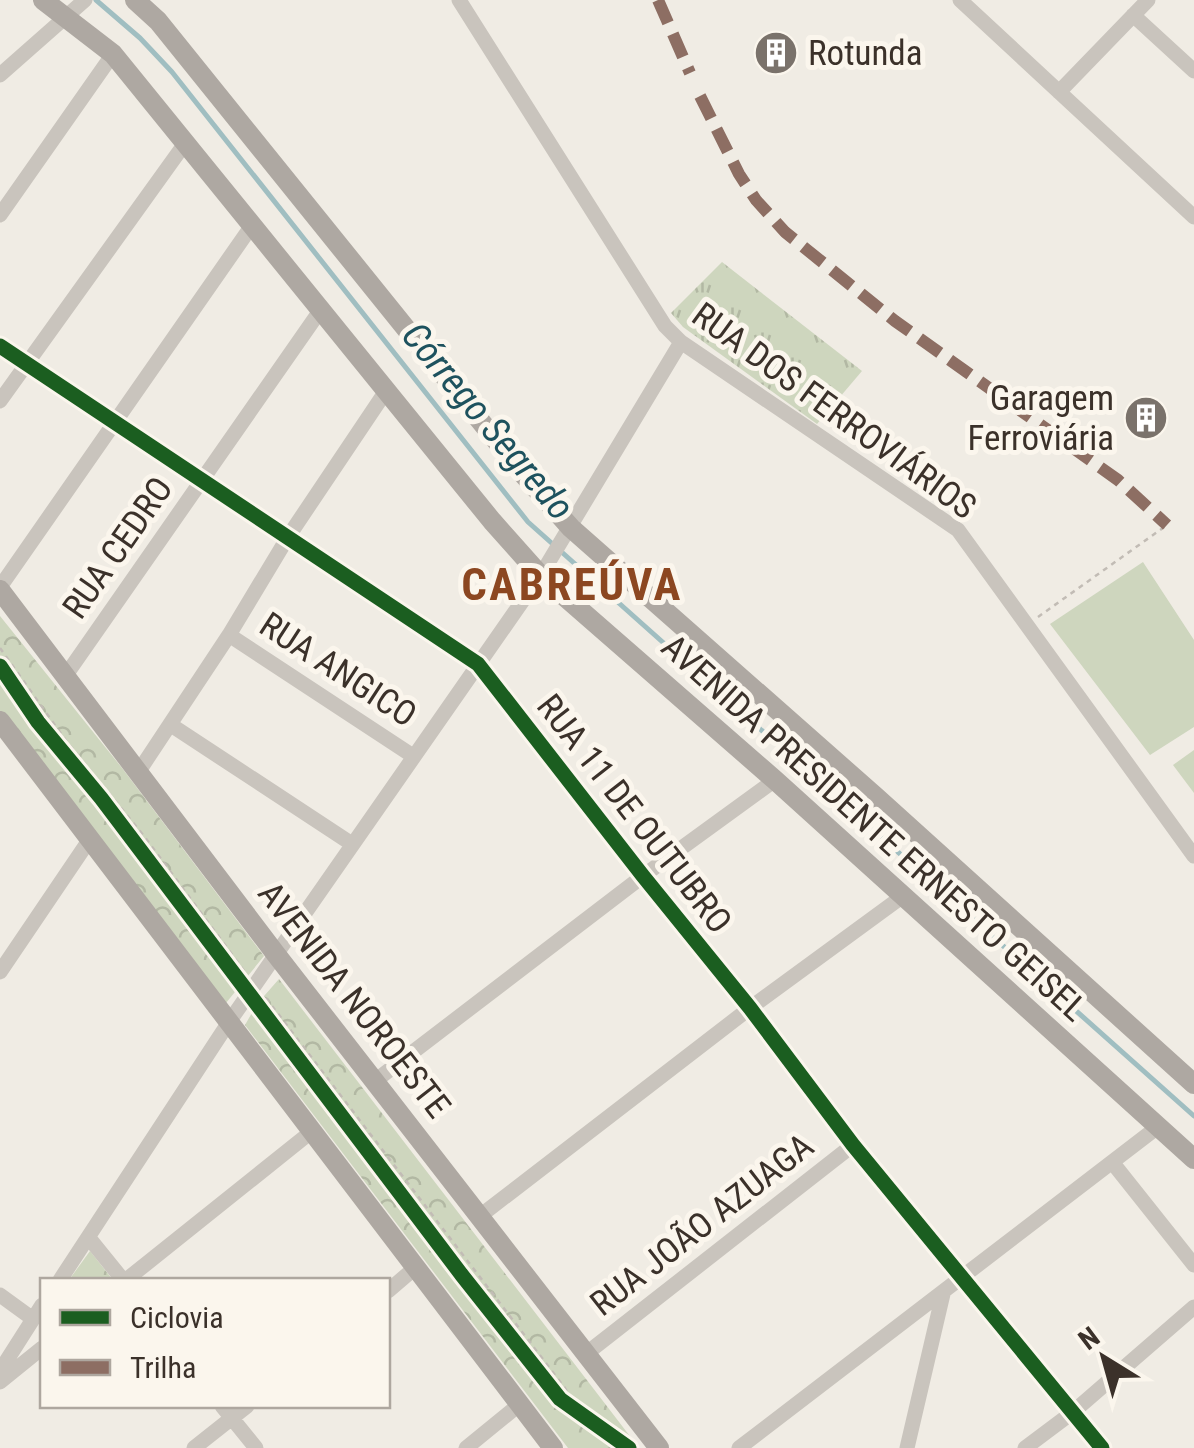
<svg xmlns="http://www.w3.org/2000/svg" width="1194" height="1448" font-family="'Roboto Condensed',sans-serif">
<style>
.grass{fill:url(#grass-tufts)}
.park{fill:url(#park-crowns)}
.pitch{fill:#ced6be}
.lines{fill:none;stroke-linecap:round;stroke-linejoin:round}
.stream{stroke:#a0bec1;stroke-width:5}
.path{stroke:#c2bcb5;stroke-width:2.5;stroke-dasharray:5 5;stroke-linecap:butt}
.minor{stroke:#c9c4bd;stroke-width:15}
.major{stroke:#aea8a2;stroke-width:20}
.quiet{stroke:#8d6e63;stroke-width:12;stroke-dasharray:25 12;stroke-linecap:butt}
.cycleway-casing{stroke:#fbf6ed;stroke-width:21}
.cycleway{stroke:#1b5e20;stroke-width:15}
.labels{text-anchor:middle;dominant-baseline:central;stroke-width:10;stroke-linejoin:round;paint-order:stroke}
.poi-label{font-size:35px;fill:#3b312a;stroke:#fbf6ed;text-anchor:start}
.street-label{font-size:35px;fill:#3b312a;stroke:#fbf6ed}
.water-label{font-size:38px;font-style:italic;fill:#1e525e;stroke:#fbf6ed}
.district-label{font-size:45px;font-weight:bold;letter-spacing:2.5px;fill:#8c4721;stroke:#fbf6ed}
</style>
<defs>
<pattern id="grass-tufts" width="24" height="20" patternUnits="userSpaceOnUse" patternTransform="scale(2.5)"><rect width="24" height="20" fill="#ced6be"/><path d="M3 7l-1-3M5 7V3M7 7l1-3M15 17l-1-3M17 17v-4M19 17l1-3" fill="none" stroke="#b2b8a3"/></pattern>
<pattern id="park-crowns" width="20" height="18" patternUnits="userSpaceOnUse" patternTransform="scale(2.5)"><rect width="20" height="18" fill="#ced6be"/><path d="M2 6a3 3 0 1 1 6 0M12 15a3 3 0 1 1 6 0" fill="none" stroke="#b2b8a3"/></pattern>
</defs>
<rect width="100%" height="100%" fill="#f0ece4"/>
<path class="grass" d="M722,262L862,371L817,424L683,327L671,313Z"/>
<path class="park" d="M0,616L122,768L264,956L226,1003L0,711Z
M279,979L639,1448H568L245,1025L257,1004Z
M90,1251L113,1280H69Z"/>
<path class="pitch" d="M1143,562L1194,640V727L1150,755L1050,624Z
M1194,750V793L1173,765Z"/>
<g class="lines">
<path class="stream" d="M96,0L140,38L172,72L528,522L1194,1116"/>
<path class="path" d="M1038,617L1167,525
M0,648L67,742L144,836L245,972
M266,998L565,1388L584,1423L623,1448"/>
<path class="minor" d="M459,0L665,326L681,342L958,530L1194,856
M960,0L1194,217
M1133,15L1194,71
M0,75L85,0
M1059,92L1148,0
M0,215L113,54
M0,346L478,664L643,876L750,1008L853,1145L1102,1448
M0,401L186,142
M0,587L253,224
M229,635L413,756
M66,675L322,308
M171,725L352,844
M139,771L229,635L288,537L386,391
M0,972L90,839
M375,1081L643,876L775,780
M1112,1162L1194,1265
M480,1216L750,1008L903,896
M89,1238L123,1280
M60,1280L229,1022L542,573L681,342
M126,1280L311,1132
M388,1291L416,1267
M0,1295L33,1319
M587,1353L853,1145
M0,1371L42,1305
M0,1382L42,1348
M222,1406L256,1448
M194,1448L247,1406
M466,1448L520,1404
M739,1448L1159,1126
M907,1448L943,1294
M1025,1448L1073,1412L1194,1307"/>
<path class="major" d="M43,0L113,54L492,521L540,575L775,780L1194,1159
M135,0L158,21L524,475L571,528L876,797L1194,1084
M0,590L275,953L659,1448
M0,721L553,1448"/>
<path class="quiet" d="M658,0L690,73
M700,96L739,174L756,200L785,232L895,321L1118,480L1167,525"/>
<g class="cycleway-casing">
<path id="cycleway" d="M0,346L478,664L643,876L750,1008L853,1145L1102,1448
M0,666L38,722L101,798L461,1274L560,1399L629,1448"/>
</g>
<use href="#cycleway" class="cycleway"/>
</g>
<defs>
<g id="building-disc" transform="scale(2.25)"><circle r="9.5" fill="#7a726b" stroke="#fbf6ed"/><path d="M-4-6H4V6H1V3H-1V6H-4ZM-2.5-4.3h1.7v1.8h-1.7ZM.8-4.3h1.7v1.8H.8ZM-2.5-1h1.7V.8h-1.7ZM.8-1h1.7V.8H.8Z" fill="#fff"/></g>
</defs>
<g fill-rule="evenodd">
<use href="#building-disc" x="776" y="53"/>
<use href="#building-disc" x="1146" y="418"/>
</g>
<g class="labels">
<g class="poi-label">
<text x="808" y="53">Rotunda</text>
<text x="1114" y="398" text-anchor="end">Garagem<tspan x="1114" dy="40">Ferroviária</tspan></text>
</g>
<g class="street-label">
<text transform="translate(834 411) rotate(36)">RUA DOS FERROVIÁRIOS</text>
<text transform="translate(118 548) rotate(-55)">RUA CEDRO</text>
<text transform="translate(338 670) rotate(33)">RUA ANGICO</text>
<text transform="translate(634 814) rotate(52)">RUA 11 DE OUTUBRO</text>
<text transform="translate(874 828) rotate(42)">AVENIDA PRESIDENTE ERNESTO GEISEL</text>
<text transform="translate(354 1000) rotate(52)">AVENIDA NOROESTE</text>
<text transform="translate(702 1225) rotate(-38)">RUA JOÃO AZUAGA</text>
</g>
<g class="water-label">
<text transform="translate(488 421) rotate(50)">Córrego Segredo</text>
</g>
<g class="district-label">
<text x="572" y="584">CABREÚVA</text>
</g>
</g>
<rect x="40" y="1278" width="350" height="130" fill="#fbf6ed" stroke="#aea79f" stroke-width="2.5"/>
<rect x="60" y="1310" width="50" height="15" fill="#1b5e20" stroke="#aea79f" stroke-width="2.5"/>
<text x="130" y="1328" font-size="30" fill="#3b312a">Ciclovia</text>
<rect x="60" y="1360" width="50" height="15" fill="#8d6e63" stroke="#aea79f" stroke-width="2.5"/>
<text x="130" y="1378" font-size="30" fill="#3b312a">Trilha</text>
<g transform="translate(1104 1358) rotate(323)" stroke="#fbf6ed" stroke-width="8" paint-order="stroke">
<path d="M0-8L18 38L0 25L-18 38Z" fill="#3b312a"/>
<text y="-15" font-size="28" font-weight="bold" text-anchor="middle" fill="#3b312a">N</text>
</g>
</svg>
